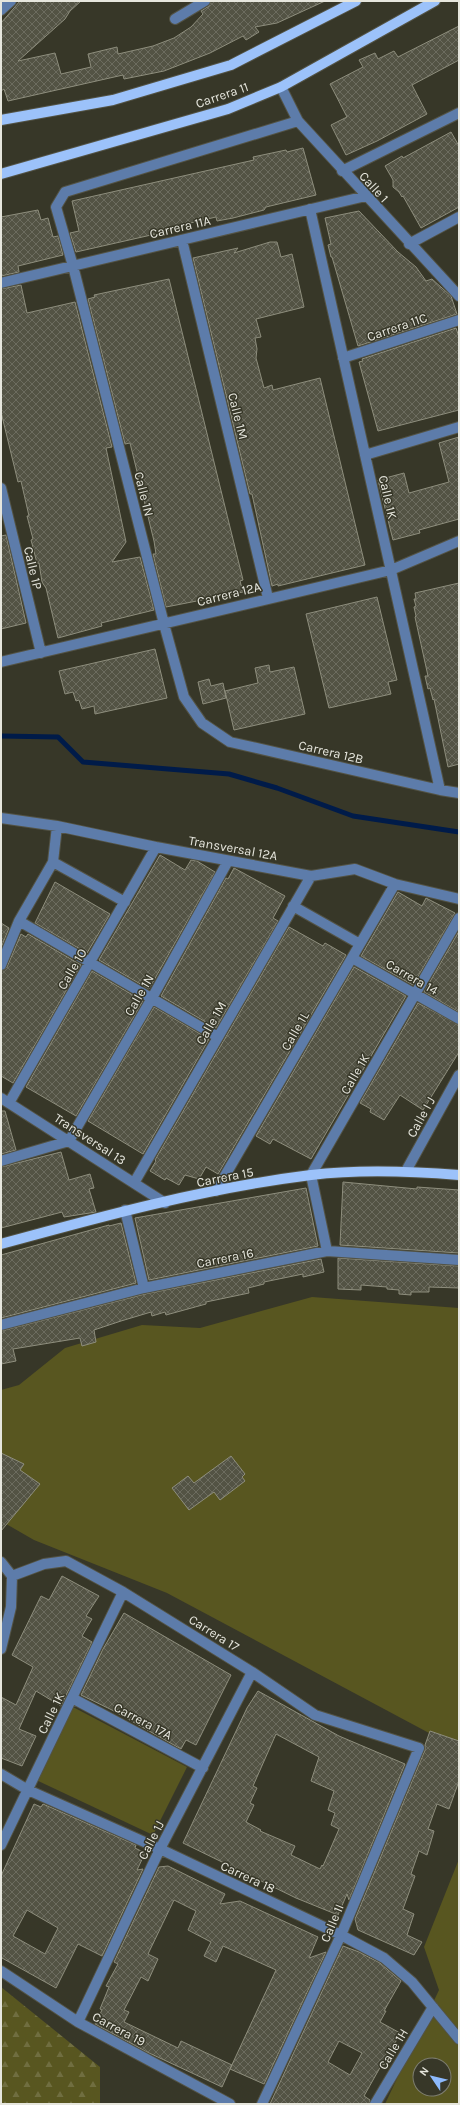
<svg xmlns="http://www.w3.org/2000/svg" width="460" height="2105" font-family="Karla,sans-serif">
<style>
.grass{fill:#585620;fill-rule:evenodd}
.forest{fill:url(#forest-firs)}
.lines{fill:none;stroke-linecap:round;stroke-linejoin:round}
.stream{stroke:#001b49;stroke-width:5}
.building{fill:url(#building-cross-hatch);stroke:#8e8e7d;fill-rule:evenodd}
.minor-casing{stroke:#535345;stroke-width:12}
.major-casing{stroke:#535345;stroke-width:12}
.minor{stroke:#5d7caa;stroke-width:10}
.major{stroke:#9cc2fa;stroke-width:10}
.labels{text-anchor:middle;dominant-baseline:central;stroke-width:3;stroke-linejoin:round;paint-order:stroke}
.street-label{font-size:13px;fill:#e6e6dd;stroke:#373728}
</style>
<defs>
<pattern id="forest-firs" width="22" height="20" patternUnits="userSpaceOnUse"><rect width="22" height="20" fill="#585620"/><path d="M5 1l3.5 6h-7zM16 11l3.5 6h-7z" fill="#706e40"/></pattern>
<pattern id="building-cross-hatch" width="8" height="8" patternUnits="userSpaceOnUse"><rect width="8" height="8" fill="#535344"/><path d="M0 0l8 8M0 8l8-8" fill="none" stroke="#6c6c5f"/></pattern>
</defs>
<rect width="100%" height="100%" fill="#373728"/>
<path class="grass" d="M312,1297L459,1308V1749L167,1593L34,1540L1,1521V1390L19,1385L65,1348L142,1325L200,1328Z
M73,1707L187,1767L153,1835L34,1779Z
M459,1859V2104H385L439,1990L424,1947ZM420,2065H444V2089H420Z"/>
<path class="forest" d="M1,1987L100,2067V2104H1Z"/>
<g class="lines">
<path class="stream" d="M1,736L58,737L83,762L229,774L277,788L353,816L459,832"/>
</g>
<path class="building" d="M20,1H81L70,11L65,19L18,61L55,53L61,74L91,67L88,54L117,47L118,54L153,46L174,38L191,27L203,14L201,11L209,6L211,1H325L277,23L255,27L259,32L246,40L243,36L210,53L164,71L124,79L123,75L8,101L4,89L1,91V23Z
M459,26V60L412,85L427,114L377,141L346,155L331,125L347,117L330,84L363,67L359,60L375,53L378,59L394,51L398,57Z
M451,132L459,146V207L421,228L403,196L402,197L399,192L393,187V180L385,166L402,156L403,158Z
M303,148L316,195L266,207L264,210L233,218L217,221L216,217L173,227L174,229L160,233L76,252L70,233L79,231L72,201L254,160L253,157L286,150L287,152Z
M38,210L41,220L48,218L53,237L58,236L63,255L18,266L19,272L1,276V217Z
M359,211L398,252L416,267L426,281L432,279L451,296L457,314L358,346L332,257H331L328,245L331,244L325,218Z
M270,242H277L281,257L292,254L304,307L256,319L261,337L255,338L257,349L256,358L264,388L272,385L273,390L320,378L365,565L278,586V584L272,586L252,494H250L193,258L238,248L234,253Z
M169,279L243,580L240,581L243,592L166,607L153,554H156L154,541L130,443L125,444L88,299L95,297L94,295Z
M21,285L27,313L75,302L112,447L106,448L126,542L112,562L140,557L154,610L101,623L102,626L58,638L46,588L42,582L39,563H37L31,540L33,539L27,516H29L21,481L18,482L1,412V289Z
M456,328L459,337V410L378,431L359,362L363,361L362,359Z
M459,437V519L419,530L420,533L393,540L378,480L404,473L409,493L449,482L439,443Z
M6,535L26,623L1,629V536Z
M459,583V764L448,767L434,699L433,700L430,688L428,689L425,676H428L415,617L416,616L414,607L416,606L414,599H416L415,593Z
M377,597L397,680L388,682L391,694L329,708L306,614Z
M155,649L167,698L95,714L94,706L82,709L79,700L76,701L73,692L65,694L59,671Z
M269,665L270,672L294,667L305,714L234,730L225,691L258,683L255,668Z
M209,679L211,686L223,683L226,698L203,704L198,682Z
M160,855L185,870L191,860L197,861L215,872L149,989L99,960Z
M234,868L285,896L273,918L278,921L216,1028L161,996L226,878L228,879Z
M55,882L110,914L87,953L35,923Z
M398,892L422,906L426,898L455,913L413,985L361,956Z
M1,923L9,928L1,948Z
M289,927L323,946L325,943L346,955L218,1174L206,1167L199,1179L185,1175L179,1185L166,1178L165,1180L150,1171L156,1161L155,1160Z
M459,931V1012L424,992Z
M21,934L26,937L28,934L81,965L13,1083L1,1076V971L7,967Z
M354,967L406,996L311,1159L273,1139L270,1144L256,1136Z
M92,971L143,1001L76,1116L26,1087Z
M418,1003L459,1025V1052L423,1110L400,1095L384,1120L370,1112L371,1109L360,1103Z
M154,1007L209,1039L143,1154L88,1121Z
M1,1111H5L16,1150L1,1154Z
M61,1152L69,1180L90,1174L94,1188L89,1189L96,1212L64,1217L62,1212L1,1228V1167Z
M343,1182L417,1189V1187L459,1190V1253L340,1245Z
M306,1188L318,1246L149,1280L135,1218Z
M121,1223L136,1283L1,1318V1255L109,1225V1226Z
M338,1258L459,1266V1288L429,1287V1292H411V1295L399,1294V1290L387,1289V1287L361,1285V1290L338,1289Z
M321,1259L324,1272L303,1277V1274L264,1282V1284L248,1288L249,1293L206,1302V1304L166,1315L165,1312L152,1316L151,1312L121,1321L94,1330L96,1342L82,1346L80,1338L13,1349L16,1361L1,1364V1331L145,1294Z
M1,1453L24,1464L20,1470L40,1484L1,1531Z
M231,1456L245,1474L242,1477L245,1481L220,1500L214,1492L189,1510L172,1488L188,1476L194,1483Z
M62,1576L99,1596L86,1616L92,1619L82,1636L92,1642L61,1706L36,1691L19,1729L36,1736L22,1766L1,1758V1697L16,1705L33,1667L12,1655L41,1596L49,1600Z
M124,1613L231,1675L196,1745L186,1740L181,1749L112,1710L81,1695L103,1649Z
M258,1691L339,1736L405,1764L349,1900L347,1894L338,1915L296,1898L183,1843L247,1708ZM276,1734L319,1757L311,1781L334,1791L328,1810L335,1813L331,1825L339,1829L323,1866L322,1865L320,1869L291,1855L295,1846L260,1831L261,1830L246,1822L254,1805L250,1803L257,1788L253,1786Z
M430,1731L459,1741V1781L449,1809L437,1804L428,1829L434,1831L427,1855L419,1851L411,1874L415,1876L403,1909L414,1914L407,1935L422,1942L414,1955L358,1930L355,1919L425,1750V1745Z
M34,1804L41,1807L43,1804L136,1845L135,1848L145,1853L137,1870L143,1869L102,1956L78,1944L56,1988L2,1958L1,1961V1876ZM27,1910L58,1928L45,1954L13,1936Z
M168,1866L225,1894L220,1904L240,1901L318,1937L309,1958L326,1952L264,2084L230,2069L222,2087L147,2052L95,2024L102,2010L100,2009L109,1987L106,1986L118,1964L114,1962L159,1867ZM174,1900L196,1911L188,1930L211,1942L204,1956L216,1962L223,1946L276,1970L230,2069L232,2065L181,2041L178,2048L124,2022L129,2012L124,2010L141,1977L148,1981L158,1959L148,1954Z
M343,1946L359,1952L380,1963L401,1981L384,2011H386L380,2022L400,2033L384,2065L382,2064L364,2096L370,2100L369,2104H270ZM339,2041L362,2053L350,2075L328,2062Z"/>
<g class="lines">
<g class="minor-casing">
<path id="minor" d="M1,10L11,1
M175,19L205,1
M281,87L298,121L459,296
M298,121L65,192L56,207L73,266L164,624L184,697L202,723L230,742L440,790L459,793
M342,171L459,113
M310,209L440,790
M182,240L268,598
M409,244L459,217
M1,283L366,196
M343,358L459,320
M365,455L459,427
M1,488L41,653
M1,662L391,570L459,541
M1,818L57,826L156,847L311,876L355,869L395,884L459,899
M53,862L125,902
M293,906L360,944
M19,921L218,1037
M352,958L459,1019
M1,965L19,921L53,862L57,826
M1,1098L165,1203
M9,1103L156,847
M1,1161L69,1141L152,998L228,861
M406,1171L459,1075
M134,1183L311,876
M216,1191L395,884
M125,1210L144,1288
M327,1251L311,1175L459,918
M1,1325L144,1288L327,1251L459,1260
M1,1562L12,1576
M12,1576L44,1564L66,1561L123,1592L252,1672L315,1715L419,1748L341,1935L262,2104
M1,1649L11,1607L12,1576
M72,1698L203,1768
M1,1774L28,1790L160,1849L341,1935L384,1958L412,1982L459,2039
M1,1845L123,1592
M1,1971L78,2022L230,2104
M78,2022L160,1849L252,1672
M375,2104L433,2007"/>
</g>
<g class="major-casing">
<path id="major" d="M1,120L113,100L231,65L356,1
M1,174L228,109L281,87L435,1
M1,1244C103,1216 206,1188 311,1175C360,1169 410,1171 459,1175"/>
</g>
<use href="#minor" class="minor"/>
<use href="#major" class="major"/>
</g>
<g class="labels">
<g class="street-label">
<text transform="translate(222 95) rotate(-19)">Carrera 11</text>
<text transform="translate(374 187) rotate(48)">Calle 1</text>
<text transform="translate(180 227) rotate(-13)">Carrera 11A</text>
<text transform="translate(397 327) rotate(-19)">Carrera 11C</text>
<text transform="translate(238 416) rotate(76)">Calle 1M</text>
<text transform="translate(144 494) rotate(76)">Calle 1N</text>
<text transform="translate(388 497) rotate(77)">Calle 1K</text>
<text transform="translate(33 568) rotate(77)">Calle 1P</text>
<text transform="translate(229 594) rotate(-14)">Carrera 12A</text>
<text transform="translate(331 752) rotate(13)">Carrera 12B</text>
<text transform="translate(233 848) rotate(10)">Transversal 12A</text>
<text transform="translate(72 969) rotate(-60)">Calle 1O</text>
<text transform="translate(412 977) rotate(30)">Carrera 14</text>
<text transform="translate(139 995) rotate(-60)">Calle 1N</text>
<text transform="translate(211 1023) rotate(-60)">Calle 1M</text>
<text transform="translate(295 1031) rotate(-60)">Calle 1L</text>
<text transform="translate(355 1074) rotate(-60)">Calle 1K</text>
<text transform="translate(421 1117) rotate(-61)">Calle I J</text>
<text transform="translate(90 1139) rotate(33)">Transversal 13</text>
<text transform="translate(225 1177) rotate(-11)">Carrera 15</text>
<text transform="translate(225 1258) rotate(-11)">Carrera 16</text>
<text transform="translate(214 1633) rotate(32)">Carrera 17</text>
<text transform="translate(51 1713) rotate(-64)">Calle 1K</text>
<text transform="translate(143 1721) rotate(28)">Carrera 17A</text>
<text transform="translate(151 1840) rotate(-63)">Calle 1J</text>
<text transform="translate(248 1877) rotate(25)">Carrera 18</text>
<text transform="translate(332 1923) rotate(-67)">Calle 1I</text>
<text transform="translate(119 2029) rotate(28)">Carrera 19</text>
<text transform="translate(393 2049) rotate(-59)">Calle 1H</text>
</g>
</g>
<rect width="460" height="2105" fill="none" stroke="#e6e6dd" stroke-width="4"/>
<g transform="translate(432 2077) rotate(305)"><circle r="19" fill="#373728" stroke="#7d7d70"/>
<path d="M0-3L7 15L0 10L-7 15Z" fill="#8cb9fc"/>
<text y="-6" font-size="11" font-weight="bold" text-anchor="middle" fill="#e6e6dd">N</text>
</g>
</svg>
